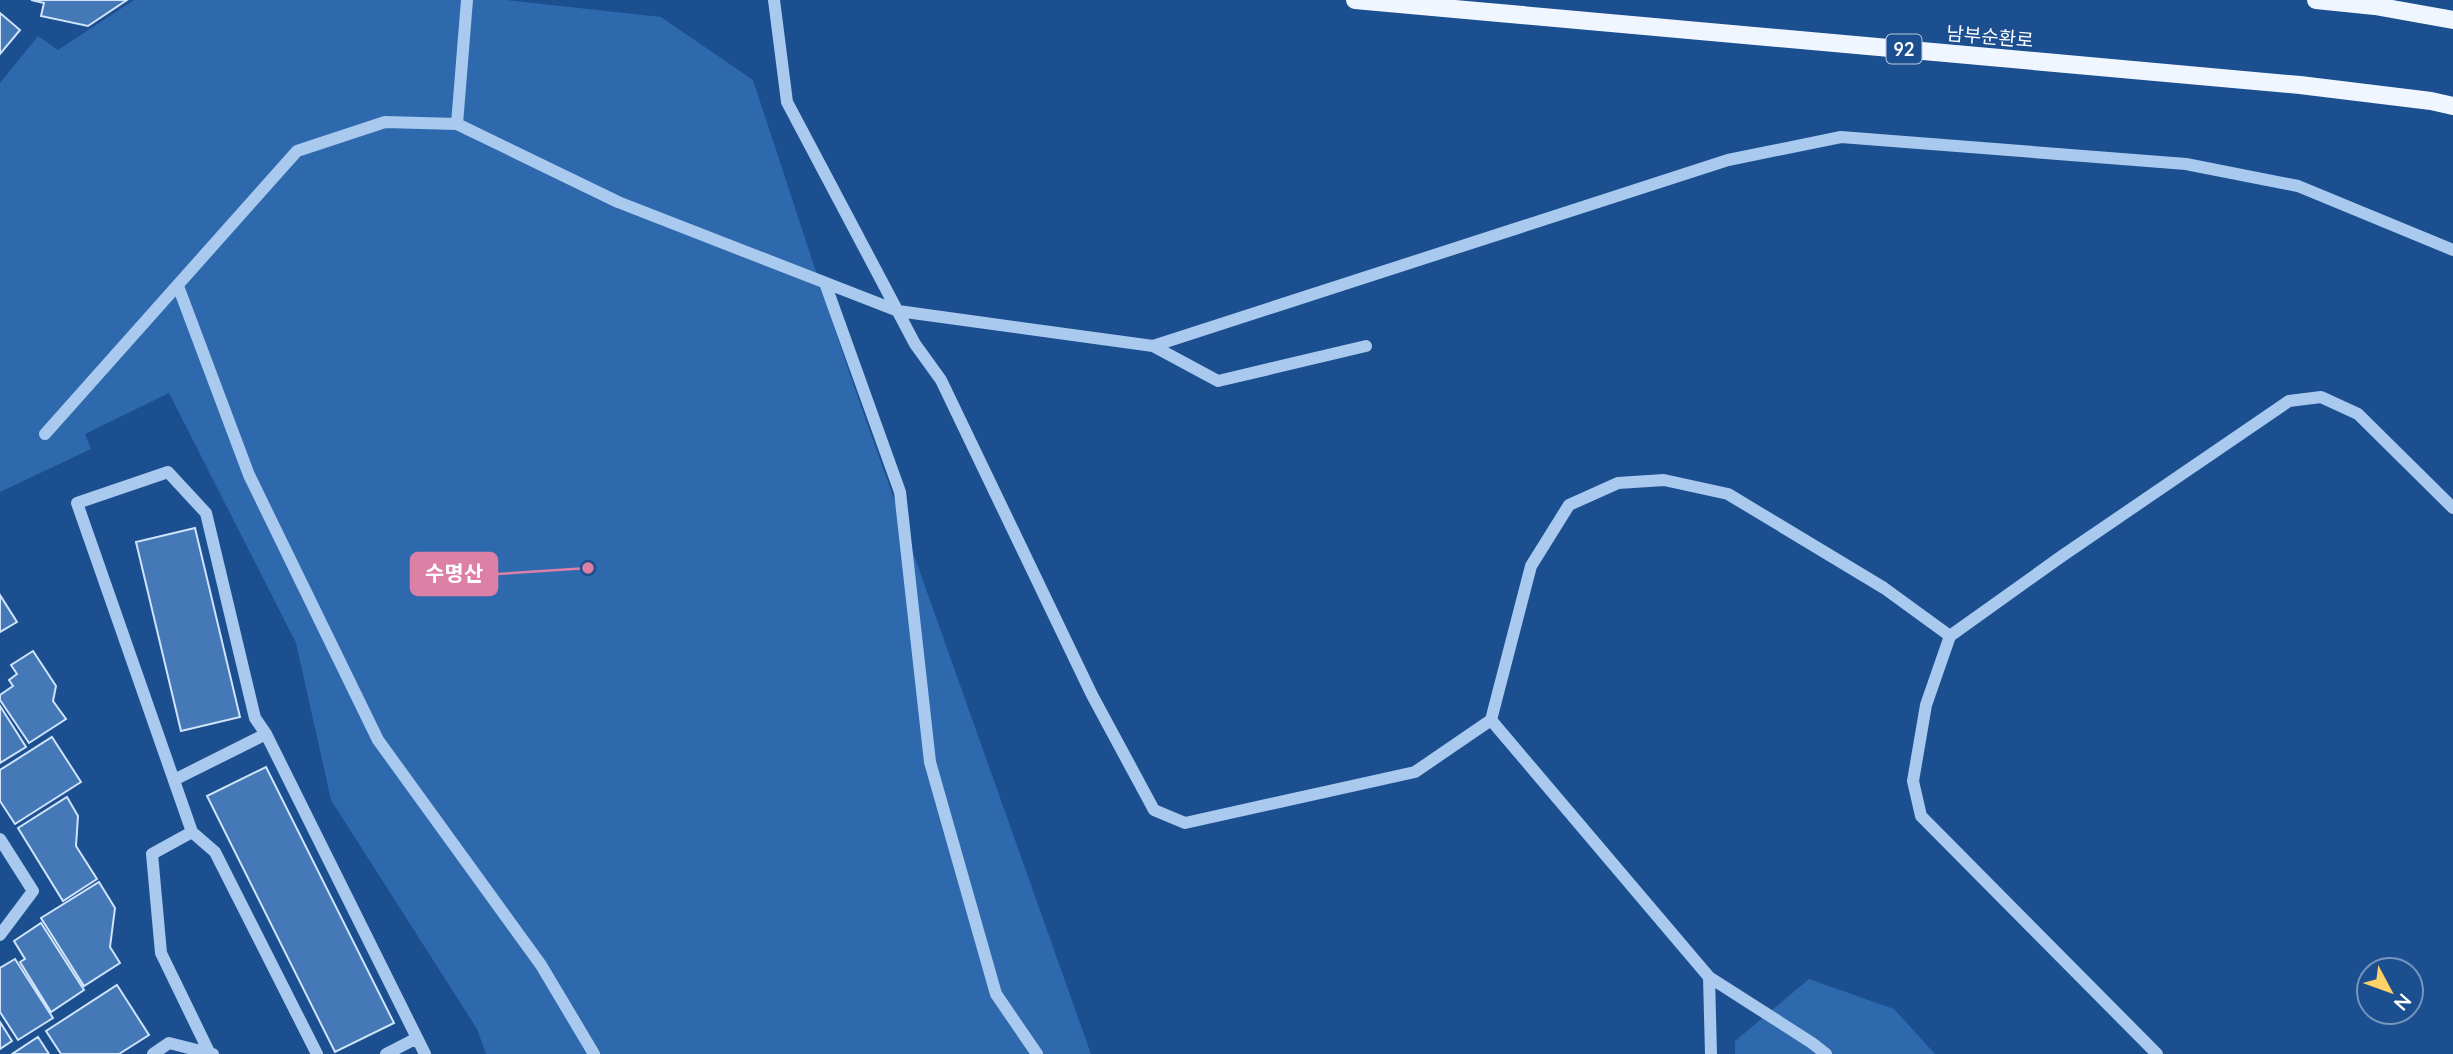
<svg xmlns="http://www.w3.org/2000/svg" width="2453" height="1054" font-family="Lato,'Noto Sans KR',sans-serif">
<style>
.green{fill:#2e69ad}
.building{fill:#4478b7;stroke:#cfe3fa;stroke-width:2}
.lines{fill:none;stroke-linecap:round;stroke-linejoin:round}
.minor{stroke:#a9c9ee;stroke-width:12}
.major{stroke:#f0f6ff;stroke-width:18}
.labels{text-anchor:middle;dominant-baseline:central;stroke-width:5;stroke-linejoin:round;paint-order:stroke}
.shield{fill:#1b4f8f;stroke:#bbcadd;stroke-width:2}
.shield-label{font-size:18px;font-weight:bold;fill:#fff}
.street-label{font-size:19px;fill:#fff;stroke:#1b4f8f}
.leader{fill:none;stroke:#dd80a5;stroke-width:2.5}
.callout-dot{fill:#dd80a5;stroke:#1b4f8f;stroke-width:2.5}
.callout{fill:#dd80a5;stroke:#dd80a5;stroke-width:2.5}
.callout-label{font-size:21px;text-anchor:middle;font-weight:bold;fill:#fff}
</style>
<rect width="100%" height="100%" fill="#1b4f8f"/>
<path class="green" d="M134,0H506L661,17L753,80L850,375L1091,1054H486L477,1029L331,800L296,643L169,393L85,434L91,449L0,492V83L38,36L58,50Z
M1809,979L1894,1009L1935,1054H1735V1041Z"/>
<path class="building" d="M31,0H127L88,26L41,16L44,3Z
M0,13L20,30L0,54Z
M195,528L240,717L181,731L136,542Z
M0,595L17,622L0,632Z
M33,651L56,686L53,701L66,719L29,743L0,700V695L13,686L9,680L17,674L11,665Z
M0,706L26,747L0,763Z
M52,737L81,782L15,824L0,801V770Z
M266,767L394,1023L335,1052L207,796Z
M67,797L78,816L76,846L97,879L63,901L18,828Z
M99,882L115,908L110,947L120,963L84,986L41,918Z
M41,923L84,990L51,1012L20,962L25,959L14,941Z
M15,959L53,1018L18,1040L0,1012V968Z
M117,985L149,1035L119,1054H61L46,1031Z
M0,1022L12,1041L0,1049Z
M38,1037L49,1054H12Z"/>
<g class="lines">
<path class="minor" d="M774,0L787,102L915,344L941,380L1092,695L1154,810L1185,823L1415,772L1491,720L1531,566L1569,505L1618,483L1664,480L1728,494L1884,588L1950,636
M457,124L467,0
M825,283L900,492L930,762L996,994L1037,1054
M178,286L249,475L378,740L541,965L594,1054
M1153,346L1728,160L1841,137L2186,164L2298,186L2453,250
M45,434L297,151L385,122L457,124L618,202L898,311L1153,346L1218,381L1366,346
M1491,720L1709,977L1812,1043L1826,1054
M174,780L266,734
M192,832L215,852L317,1054
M0,839L33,891L0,935
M1709,977L1711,1054
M153,1054L169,1043L213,1054
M210,1054L161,953L152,854L192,832L77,503L168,472L206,513L255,718L266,734L425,1054
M386,1054L417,1038
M2157,1054L1921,816L1913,781L1926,705L1950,636L2062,556L2289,401L2321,397L2358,414L2453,508"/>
<path class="major" d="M1355,0L2300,85L2431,101L2453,106
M2316,0L2375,6L2453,20"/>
</g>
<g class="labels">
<rect class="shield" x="1886.5" y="34.5" width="35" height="29" rx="5"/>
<g class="shield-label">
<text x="1904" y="49">92</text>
</g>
<g class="street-label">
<text transform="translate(1990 36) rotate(5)">남부순환로</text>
</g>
</g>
<path class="leader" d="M588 568L497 574"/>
<circle class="callout-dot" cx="588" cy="568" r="7"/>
<rect class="callout" x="411" y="553" width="86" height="42" rx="7"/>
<g class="callout-label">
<text x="454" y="581">수명산</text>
</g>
<g transform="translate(2390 991) rotate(131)"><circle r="33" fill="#1b4f8f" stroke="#7695bc" stroke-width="2"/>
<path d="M0-5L12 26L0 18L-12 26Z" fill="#ffd166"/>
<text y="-10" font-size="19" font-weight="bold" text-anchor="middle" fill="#ffffff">N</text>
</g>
</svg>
